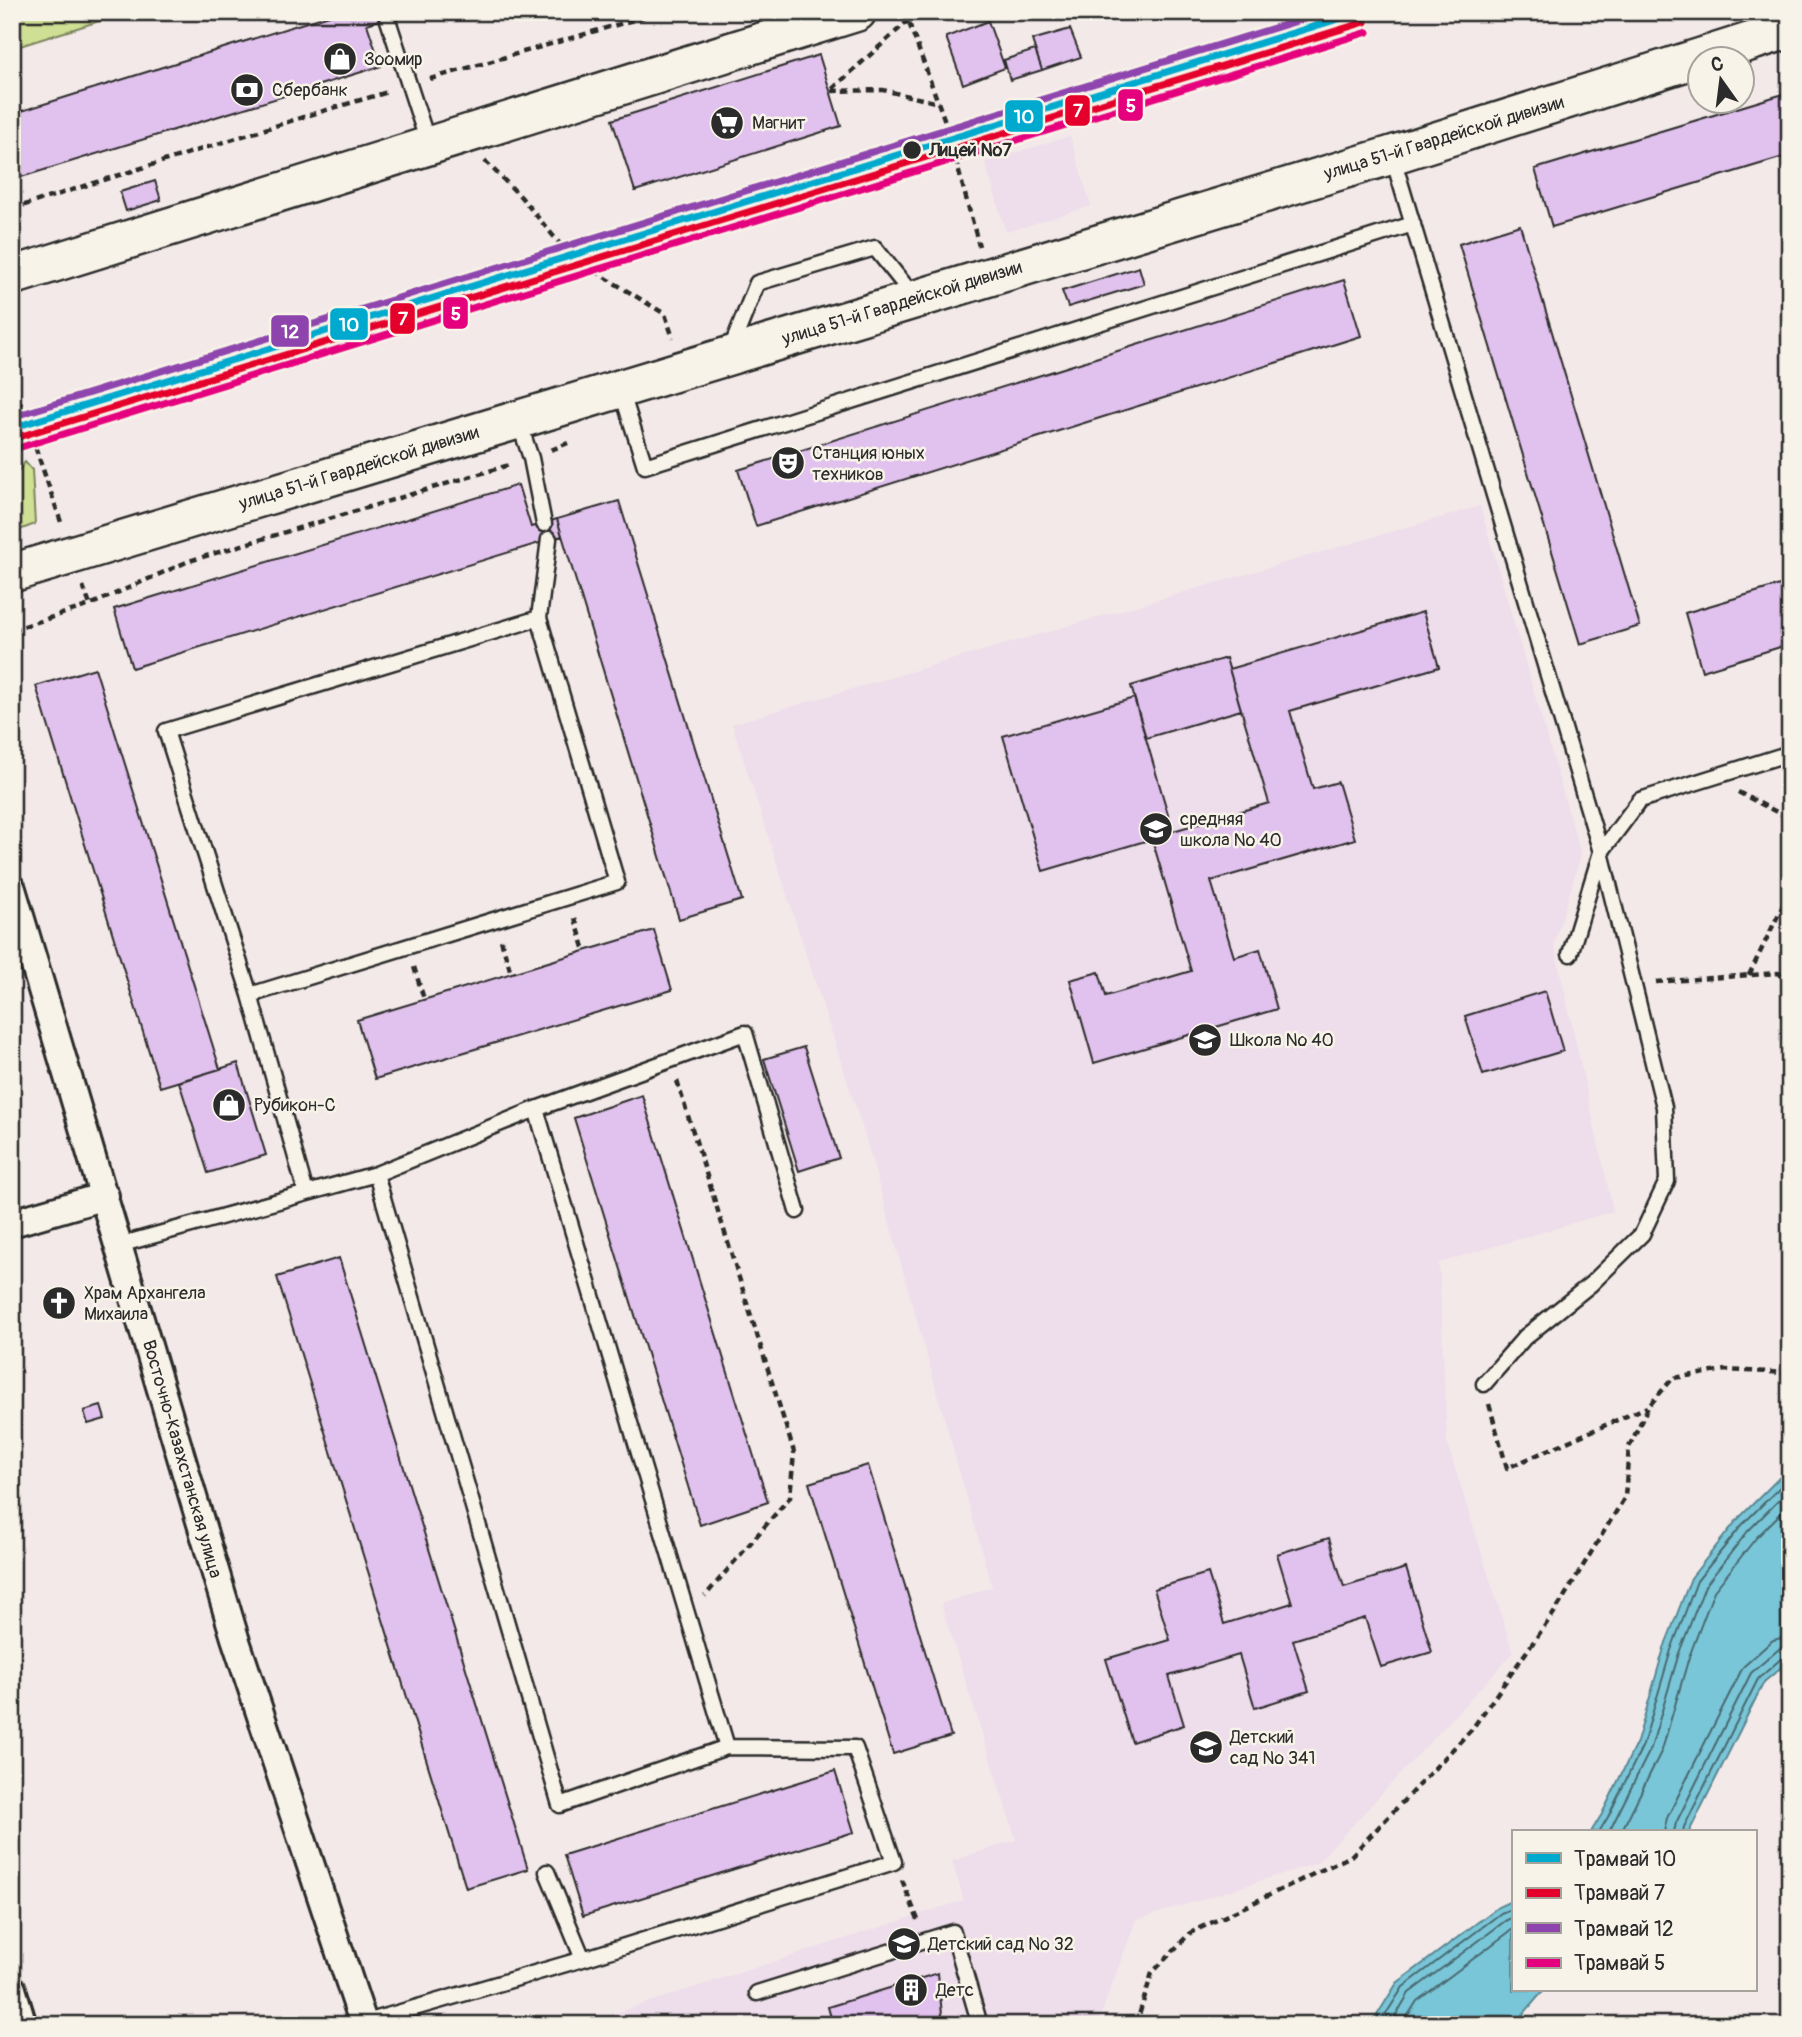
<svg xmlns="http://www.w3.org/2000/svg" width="1802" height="2037" font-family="Pangolin,sans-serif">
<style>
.built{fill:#eeddea}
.green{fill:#cfdf93;stroke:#7d855f;stroke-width:2}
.water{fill:#79c6d8;stroke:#5a8893;stroke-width:2}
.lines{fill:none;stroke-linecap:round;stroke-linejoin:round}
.shore{stroke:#4a6970;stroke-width:2}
.building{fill:#e1c1ed;stroke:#2b2b2b;stroke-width:2}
.lane-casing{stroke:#2b2b2b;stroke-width:19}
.street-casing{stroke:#2b2b2b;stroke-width:32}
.secondary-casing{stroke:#2b2b2b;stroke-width:42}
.path{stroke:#2b2b2b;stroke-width:4.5;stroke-dasharray:7 5;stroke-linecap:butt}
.lane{stroke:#f7f3e8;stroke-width:14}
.street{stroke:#f7f3e8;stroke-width:26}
.secondary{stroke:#f7f3e8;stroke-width:37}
.tram-1-casing{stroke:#f7f3e8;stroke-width:12}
.tram-2-casing{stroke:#f7f3e8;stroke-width:12}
.tram-3-casing{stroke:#f7f3e8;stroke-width:12}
.tram-4-casing{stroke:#f7f3e8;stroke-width:12}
.tram-1{stroke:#00a9ce;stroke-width:7}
.tram-2{stroke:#e4002b;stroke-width:7}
.tram-3{stroke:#8e44ad;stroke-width:7}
.tram-4{stroke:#e5007d;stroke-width:7}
.stop-dot{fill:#2b2b2b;stroke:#f7f3e8;stroke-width:2.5}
.labels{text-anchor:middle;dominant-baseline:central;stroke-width:5;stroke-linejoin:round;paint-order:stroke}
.poi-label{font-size:18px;fill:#2b2b2b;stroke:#f7f3e8;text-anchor:start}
.street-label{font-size:18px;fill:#2b2b2b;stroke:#f7f3e8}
.stop-label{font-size:18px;font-weight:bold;fill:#2b2b2b;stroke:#f7f3e8;text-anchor:start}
.line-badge{stroke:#f7f3e8;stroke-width:2.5}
.badge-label{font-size:19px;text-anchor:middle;font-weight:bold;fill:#fff}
</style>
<rect width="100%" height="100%" fill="#f3e9e9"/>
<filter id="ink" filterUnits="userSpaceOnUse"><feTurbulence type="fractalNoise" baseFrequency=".0143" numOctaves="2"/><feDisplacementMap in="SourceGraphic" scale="14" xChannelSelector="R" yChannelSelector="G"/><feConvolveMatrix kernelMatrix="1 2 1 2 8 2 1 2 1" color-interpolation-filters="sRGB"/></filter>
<g filter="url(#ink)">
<path class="built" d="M1070,136L1091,206L1006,232L985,162Z
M1480,506L1581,855L1554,944L1613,1211L1439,1263L1447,1443L1513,1653L1317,1863L1136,1920L1097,2025H579L964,1900L952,1861L1016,1840L941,1604L992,1587L865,1136L732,724Z"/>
<path class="green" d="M12,12H128L20,46L12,22Z
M25,462L32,470L35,524L12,533V478Z"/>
<path class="water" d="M1790,1467V1660L1764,1682L1689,1832H1591L1602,1814L1637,1742L1664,1648L1691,1578L1737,1520Z
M1513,1900V1990H1544L1514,2025H1371L1397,1983L1498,1907Z"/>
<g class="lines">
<path class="shore" d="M1599,1832L1608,1817L1643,1745L1671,1650L1697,1581L1742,1525L1790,1477
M1609,1832L1651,1748L1679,1653L1705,1586L1748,1531L1790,1489
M1621,1832L1662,1750L1689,1657L1714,1591L1756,1538L1790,1504
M1664,1832L1667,1818L1743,1667L1773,1640L1790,1636
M1674,1832L1676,1823L1751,1673L1779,1649L1790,1646
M1683,1832L1684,1827L1758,1679L1783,1657L1790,1655
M1379,2025L1403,1987L1501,1913L1513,1908
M1390,2025L1409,1993L1505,1921L1513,1917
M1402,2025L1417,2001L1513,1929"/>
</g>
<path class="building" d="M339,12H404L367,24L381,66L12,180V114Z
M988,21L1005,68L963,84L946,37Z
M1070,29L1081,57L1042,70L1032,40Z
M1035,50L1042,70L1010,80L1004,60Z
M819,55L841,126L635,191L612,120Z
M1790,92V155L1552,227L1535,169Z
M155,181L161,200L126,211L120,192Z
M1520,225L1640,626L1580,644L1459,244Z
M1139,267L1144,284L1068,307L1062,291Z
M1344,280L1361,336L756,526L738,470Z
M518,485L531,527L557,519L562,536L132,668L114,609Z
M619,501L742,900L679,919L557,519Z
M1790,582V644L1702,671L1685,613Z
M1423,612L1439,667L1290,711L1313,789L1338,782L1355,839L1211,881L1234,957L1260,949L1277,1009L1094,1063L1070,980L1099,972L1106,996L1191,971L1152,839L1043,871L1003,736L1134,698L1173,831L1269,803L1229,669Z
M1226,658L1241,710L1146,738L1131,686Z
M95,668L220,1069L160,1087L36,686Z
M654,930L672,990L375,1079L357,1020Z
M1545,991L1563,1051L1483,1075L1465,1016Z
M804,1047L839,1158L799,1171L764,1059Z
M238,1063L266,1155L208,1173L179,1082Z
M642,1095L768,1502L700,1525L574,1118Z
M339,1258L528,1869L466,1888L277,1277Z
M101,1406L105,1419L88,1424L84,1411Z
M868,1465L951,1736L893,1754L809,1483Z
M1329,1538L1344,1587L1406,1568L1432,1652L1381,1667L1365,1618L1293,1640L1309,1691L1255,1708L1239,1655L1169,1676L1184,1725L1132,1742L1106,1659L1170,1640L1154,1589L1208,1573L1224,1624L1292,1603L1277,1554Z
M835,1771L854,1832L583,1916L564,1855Z
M938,1973L943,2025H833L828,2007Z"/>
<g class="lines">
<g class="lane-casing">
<path id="lane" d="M387,17L429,146
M1392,155L1601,852L1664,1107L1667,1181L1642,1234L1591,1284L1525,1337L1484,1384
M730,351L757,283L875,248L915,298
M621,390L645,466L1413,224
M518,420L531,458L544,524
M1570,954L1601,852L1640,800L1790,753
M250,995L617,882L539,618L549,539
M376,1174L560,1805L727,1747L536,1109
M306,1193L250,995L166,731L539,618
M119,1245L376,1174L536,1109L745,1033L797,1211
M583,1959L894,1862L855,1748L727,1747
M757,1993L953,1932L980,2025
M363,2023L583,1959L547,1872"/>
</g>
<g class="street-casing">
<path id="street" d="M12,889L235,1638L364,2025
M12,1223L105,1196
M12,1989L23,2025"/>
</g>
<g class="secondary-casing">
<path id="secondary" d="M12,276L857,12
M12,573L1392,155L1790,29"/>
</g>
<path class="path" d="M905,12L946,124L979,246
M909,20L830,91L883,90L939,103
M430,79L661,12
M485,161L521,197L570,256L665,314L673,338
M12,209L316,113L388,92
M12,379L62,525
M551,450L568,443
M83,586L90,605
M12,630L90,605L189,561L509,465
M1738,792L1790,819
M575,918L585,951
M501,940L511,973
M414,967L424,999
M1749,975L1790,891
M1656,982L1779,973L1790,985
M677,1081L794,1452L790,1497L705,1596
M1489,1404L1507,1468L1647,1407
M902,1880L918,1920
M1136,2025L1152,1973L1190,1933L1351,1856L1472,1729L1556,1610L1625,1497L1629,1447L1648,1407L1673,1378L1726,1370L1790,1373"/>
<use href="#lane" class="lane"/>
<use href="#street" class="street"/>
<use href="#secondary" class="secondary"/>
<g class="tram-1-casing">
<path id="tram-1" d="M12,428L1361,12"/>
</g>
<g class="tram-2-casing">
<path id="tram-2" d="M15,438L1365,22"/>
</g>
<g class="tram-3-casing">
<path id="tram-3" d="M12,417L1326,12"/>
</g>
<g class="tram-4-casing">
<path id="tram-4" d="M18,448L1368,32"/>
</g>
<use href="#tram-1" class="tram-1"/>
<use href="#tram-2" class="tram-2"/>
<use href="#tram-3" class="tram-3"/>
<use href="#tram-4" class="tram-4"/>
</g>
</g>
<defs>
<g id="shop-disc" transform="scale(1.75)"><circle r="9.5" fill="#2b2b2b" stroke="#f7f3e8"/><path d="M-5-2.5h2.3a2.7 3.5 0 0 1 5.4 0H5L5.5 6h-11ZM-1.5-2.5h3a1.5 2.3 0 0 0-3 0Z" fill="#fff"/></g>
<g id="bank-disc" transform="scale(1.75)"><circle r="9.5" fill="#2b2b2b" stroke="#f7f3e8"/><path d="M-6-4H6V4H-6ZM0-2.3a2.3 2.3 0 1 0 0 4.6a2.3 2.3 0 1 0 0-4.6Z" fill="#fff"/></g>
<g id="supermarket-disc" transform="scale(1.75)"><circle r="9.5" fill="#2b2b2b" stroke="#f7f3e8"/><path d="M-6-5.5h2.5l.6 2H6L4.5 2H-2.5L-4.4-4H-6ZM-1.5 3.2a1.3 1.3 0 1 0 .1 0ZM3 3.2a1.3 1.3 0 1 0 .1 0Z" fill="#fff"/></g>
<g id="theatre-disc" transform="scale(1.75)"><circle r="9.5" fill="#2b2b2b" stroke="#f7f3e8"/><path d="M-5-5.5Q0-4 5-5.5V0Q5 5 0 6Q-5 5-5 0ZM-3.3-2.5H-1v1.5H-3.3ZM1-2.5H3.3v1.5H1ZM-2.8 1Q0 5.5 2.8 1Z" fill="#fff"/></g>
<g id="school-disc" transform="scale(1.75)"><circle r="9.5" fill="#2b2b2b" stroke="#f7f3e8"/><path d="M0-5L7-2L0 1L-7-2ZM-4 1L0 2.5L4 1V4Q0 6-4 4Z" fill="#fff"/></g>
<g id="church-disc" transform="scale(1.75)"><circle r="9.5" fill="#2b2b2b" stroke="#f7f3e8"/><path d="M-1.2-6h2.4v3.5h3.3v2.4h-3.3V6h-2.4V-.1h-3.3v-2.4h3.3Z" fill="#fff"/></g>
<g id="building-disc" transform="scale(1.75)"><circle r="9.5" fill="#2b2b2b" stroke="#f7f3e8"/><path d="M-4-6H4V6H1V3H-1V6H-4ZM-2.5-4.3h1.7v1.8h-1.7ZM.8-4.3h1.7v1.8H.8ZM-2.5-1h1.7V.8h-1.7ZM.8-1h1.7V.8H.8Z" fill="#fff"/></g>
</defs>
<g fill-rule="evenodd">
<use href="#shop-disc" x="340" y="59"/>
<use href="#bank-disc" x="247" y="90"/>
<use href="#supermarket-disc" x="727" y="123"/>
<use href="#theatre-disc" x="788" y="463"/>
<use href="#school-disc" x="1156" y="829"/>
<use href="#school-disc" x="1205" y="1040"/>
<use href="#shop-disc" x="229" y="1105"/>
<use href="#church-disc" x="59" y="1303"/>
<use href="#school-disc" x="1206" y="1747"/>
<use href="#school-disc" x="904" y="1944"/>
<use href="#building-disc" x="911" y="1990"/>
</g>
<circle class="stop-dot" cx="912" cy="150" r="10"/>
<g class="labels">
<g class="poi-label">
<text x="364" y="59">Зоомир</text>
<text x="272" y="90">Сбербанк</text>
<text x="752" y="123">Магнит</text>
<text x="812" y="453">Станция юных<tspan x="812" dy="21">техников</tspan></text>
<text x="1180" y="819">средняя<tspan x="1180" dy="21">школа № 40</tspan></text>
<text x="1230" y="1040">Школа № 40</text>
<text x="254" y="1105">Рубикон-С</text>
<text x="84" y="1293">Храм Архангела<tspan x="84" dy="21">Михаила</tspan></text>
<text x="1230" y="1737">Детский<tspan x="1230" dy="21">сад № 341</tspan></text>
<text x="928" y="1944">Детский сад № 32</text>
<text x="936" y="1990">Детс</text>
</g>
<g class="street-label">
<text transform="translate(1444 138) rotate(-17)">улица 51-й Гвардейской дивизии</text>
<text transform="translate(902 303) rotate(-17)">улица 51-й Гвардейской дивизии</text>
<text transform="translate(359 468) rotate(-17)">улица 51-й Гвардейской дивизии</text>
<text transform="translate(182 1459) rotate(74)">Восточно-Казахстанская улица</text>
</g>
<g class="stop-label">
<text x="929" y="150">Лицей №7</text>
</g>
</g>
<g class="line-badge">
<rect x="1117" y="88" width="27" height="34" rx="7" fill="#e5007d"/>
<rect x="1064" y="94" width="27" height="33" rx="7" fill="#e4002b"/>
<rect x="1004" y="99" width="40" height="34" rx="7" fill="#00a9ce"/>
<rect x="442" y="296" width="27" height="34" rx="7" fill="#e5007d"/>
<rect x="389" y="302" width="27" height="33" rx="7" fill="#e4002b"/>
<rect x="329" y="307" width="40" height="34" rx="7" fill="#00a9ce"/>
<rect x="270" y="314" width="40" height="34" rx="7" fill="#8e44ad"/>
</g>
<g class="badge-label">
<text x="1131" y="112">5</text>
<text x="1078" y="117">7</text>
<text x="1024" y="123">10</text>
<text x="456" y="320">5</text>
<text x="403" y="325">7</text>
<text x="349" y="331">10</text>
<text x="290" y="338">12</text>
</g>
<rect width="1802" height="2037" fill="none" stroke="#f7f3e8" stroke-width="42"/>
<rect x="21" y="21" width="1760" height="1995" fill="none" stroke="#2b2b2b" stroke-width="2.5" filter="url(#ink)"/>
<rect x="1512" y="1830" width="245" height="161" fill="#f7f3e8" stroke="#a5a39c" stroke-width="2"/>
<rect x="1526" y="1853" width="35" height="10" fill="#00a9ce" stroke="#a5a39c" stroke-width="2"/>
<text x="1574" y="1866" font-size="21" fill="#2b2b2b">Трамвай 10</text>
<rect x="1526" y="1888" width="35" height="10" fill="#e4002b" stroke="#a5a39c" stroke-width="2"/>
<text x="1574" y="1900" font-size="21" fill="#2b2b2b">Трамвай 7</text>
<rect x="1526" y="1923" width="35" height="10" fill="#8e44ad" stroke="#a5a39c" stroke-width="2"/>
<text x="1574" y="1936" font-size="21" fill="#2b2b2b">Трамвай 12</text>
<rect x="1526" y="1958" width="35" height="10" fill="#e5007d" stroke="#a5a39c" stroke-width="2"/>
<text x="1574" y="1970" font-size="21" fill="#2b2b2b">Трамвай 5</text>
<g transform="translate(1721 80) rotate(346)"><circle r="33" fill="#f7f3e8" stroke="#a5a39c" stroke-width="2"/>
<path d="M0-5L12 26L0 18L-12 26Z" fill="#2b2b2b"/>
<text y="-10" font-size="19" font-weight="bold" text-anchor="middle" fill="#2b2b2b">С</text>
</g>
</svg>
